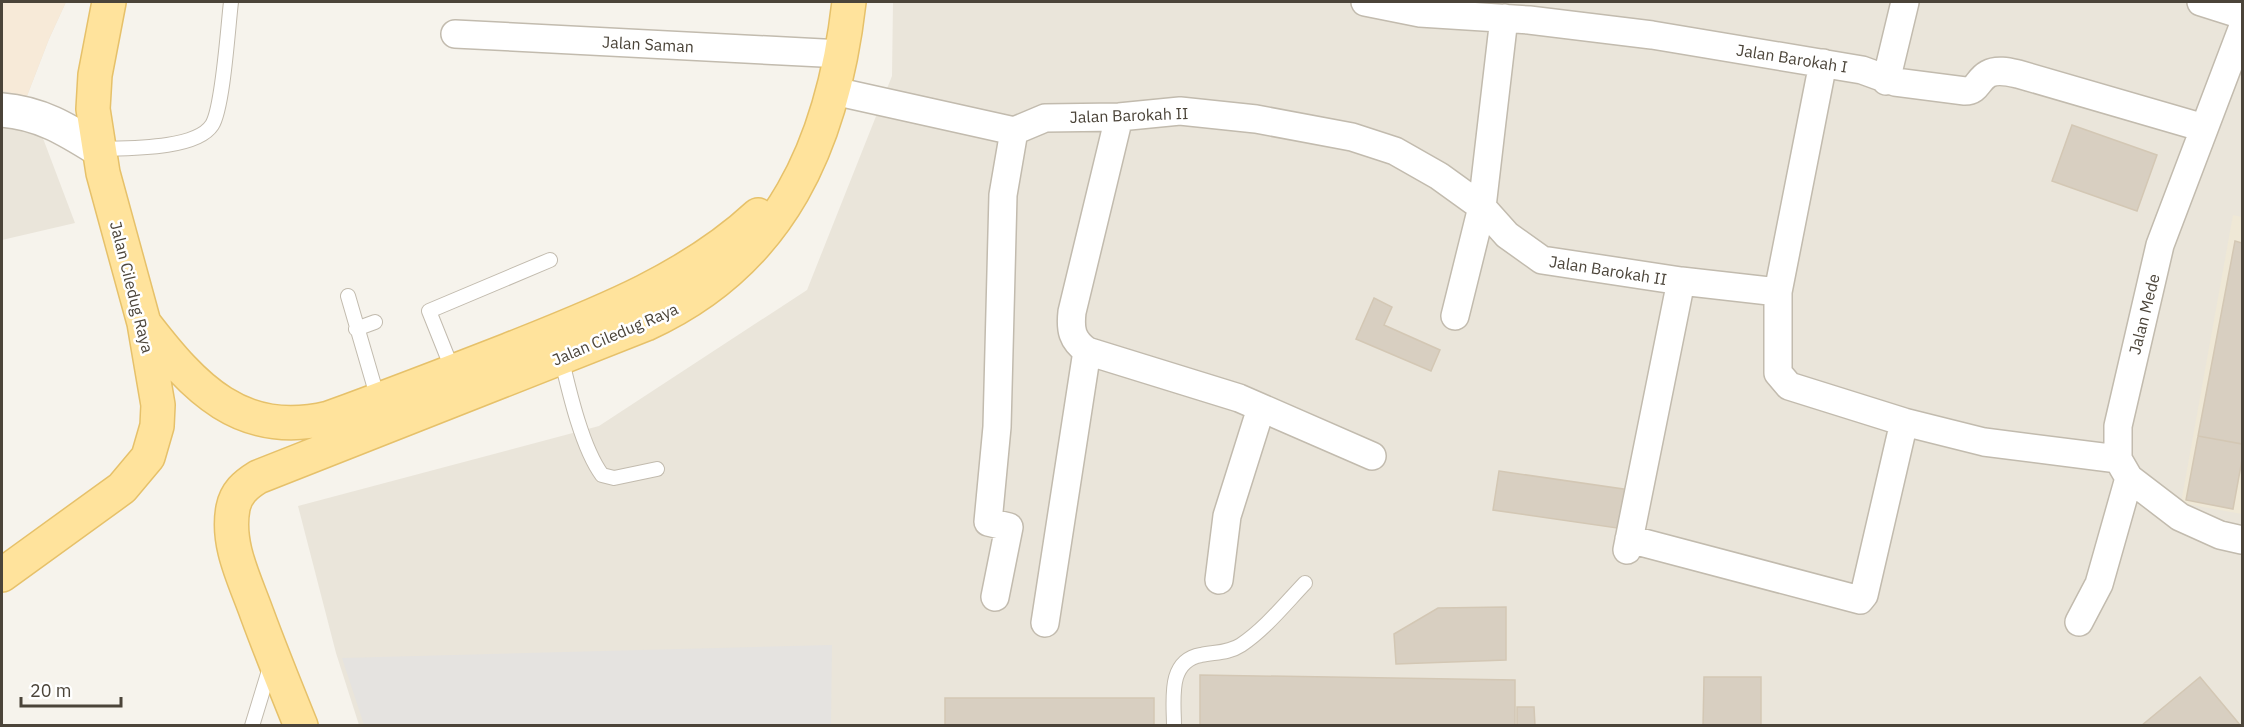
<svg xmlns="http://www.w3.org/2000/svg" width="2244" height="727" font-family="'IBM Plex Sans',sans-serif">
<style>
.residential{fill:#eae5da}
.commercial{fill:#f7ead8}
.education{fill:#efe8d6}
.parking{fill:#e5e3e0}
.building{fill:#d8cfc1;stroke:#d3c7b4;stroke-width:1.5}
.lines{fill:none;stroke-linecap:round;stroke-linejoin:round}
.service-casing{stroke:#c2bbae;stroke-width:16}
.minor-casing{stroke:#c2bbae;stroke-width:30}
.tertiary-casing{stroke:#c2bbae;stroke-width:36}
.primary-casing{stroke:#e6c16a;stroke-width:36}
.service{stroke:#fff;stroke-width:14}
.minor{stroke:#fff;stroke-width:27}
.tertiary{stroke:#fff;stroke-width:33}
.primary{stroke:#ffe39c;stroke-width:33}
.labels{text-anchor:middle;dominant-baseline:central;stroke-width:5;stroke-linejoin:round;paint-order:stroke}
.street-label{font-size:16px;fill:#4b4439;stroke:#fff}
</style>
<rect width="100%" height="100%" fill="#f6f3ec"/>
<path class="residential" d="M2,2H66L49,39L27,96L75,223L2,240Z
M893,2H2242V725H359L336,653L298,506L599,426L807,290L892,76Z"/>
<path class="commercial" d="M2,2H66L49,39L27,96L2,91Z"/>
<path class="education" d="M2233,215L2242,217V514L2181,503Z"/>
<path class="parking" d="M832,645L831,726L364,725L342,658Z"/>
<path class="building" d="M2072,125L2157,155L2137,211L2052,181Z
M2235,241L2242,243V444L2198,436Z
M1374,298L1392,307L1384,325L1440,350L1431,371L1356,339Z
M2198,436L2242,444V460L2233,509L2186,500Z
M1499,471L1630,490L1624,529L1493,510Z
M1506,607V660L1396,664L1394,634L1438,608Z
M1200,675L1515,680V726H1200Z
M1704,677H1761V726H1703Z
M2200,677L2241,726H2141Z
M945,698H1154V726H945Z
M1517,707H1534L1535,726H1517Z"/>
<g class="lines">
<g class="service-casing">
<path id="service" d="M98,149C125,148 196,150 212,125C223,108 228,26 231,2
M348,296L378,399
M356,329L375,322
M561,357C569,391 582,448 602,475L614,478L657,469
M453,371L429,311L550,260
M252,726L271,664
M1174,726C1174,700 1167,661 1201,655C1215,652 1229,653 1241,645C1265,629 1285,604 1305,583"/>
</g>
<g class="minor-casing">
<path id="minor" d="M1365,2L1420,13L1529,20L1652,35L1862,70L1895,82L1965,91C1978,91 1977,80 1988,74C1997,69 2009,72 2018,74L2204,128
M2201,2L2242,15
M2242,29L2160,245L2118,426V459L2129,478L2180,517L2220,535L2242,540
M455,34L842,54
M1886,81L1905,2
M834,91L1014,131L1045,118L1119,117L1180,111L1256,119L1352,137L1395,151L1439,176L1482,207L1507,235L1542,260L1681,281L1778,292V373L1789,386L1904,422L1984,442L2118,459
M1119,117L1072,312C1070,330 1072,340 1087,351L1239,398L1372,456
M1778,292L1823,63
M1455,316L1482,207L1504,18
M1629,539L1860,600L1864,595L1904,422
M1627,550L1681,281
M1219,580L1227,516L1261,408
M995,597L1009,527L988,522L997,427L1003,195L1014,131
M2079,622L2099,584L2129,478
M1045,623L1087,351"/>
</g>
<g class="tertiary-casing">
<path id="tertiary" d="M2,110C40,113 66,129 98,149"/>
</g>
<g class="primary-casing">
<path id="primary" d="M144,323C194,388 241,439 329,418C389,396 449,373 508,350C596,315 688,280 758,215
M2,575L122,488L148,457L157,426L158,405L144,323L103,173L93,109L95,75L109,2
M301,726C286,689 271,652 257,614C245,580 226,545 233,508C236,493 245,485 258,477L646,324C782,262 833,142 849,2"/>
</g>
<use href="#service" class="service"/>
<use href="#minor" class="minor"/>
<use href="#tertiary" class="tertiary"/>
<use href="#primary" class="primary"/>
</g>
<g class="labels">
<g class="street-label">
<text transform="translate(648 44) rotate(3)">Jalan Saman</text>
<text transform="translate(1792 58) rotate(9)">Jalan Barokah I</text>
<text transform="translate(1129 115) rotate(-2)">Jalan Barokah II</text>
<text transform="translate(1608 270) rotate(9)">Jalan Barokah II</text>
<text transform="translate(132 287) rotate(76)">Jalan Ciledug Raya</text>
<text transform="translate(2144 314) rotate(-76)">Jalan Mede</text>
<text transform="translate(615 334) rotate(-23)">Jalan Ciledug Raya</text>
</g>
</g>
<rect width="2244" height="727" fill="none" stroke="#4b4439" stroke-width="6"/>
<path d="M21 697v9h100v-9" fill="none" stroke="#4b4439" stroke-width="3"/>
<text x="30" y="697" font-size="18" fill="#4b4439" stroke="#ffffff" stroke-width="4.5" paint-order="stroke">20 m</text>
</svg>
